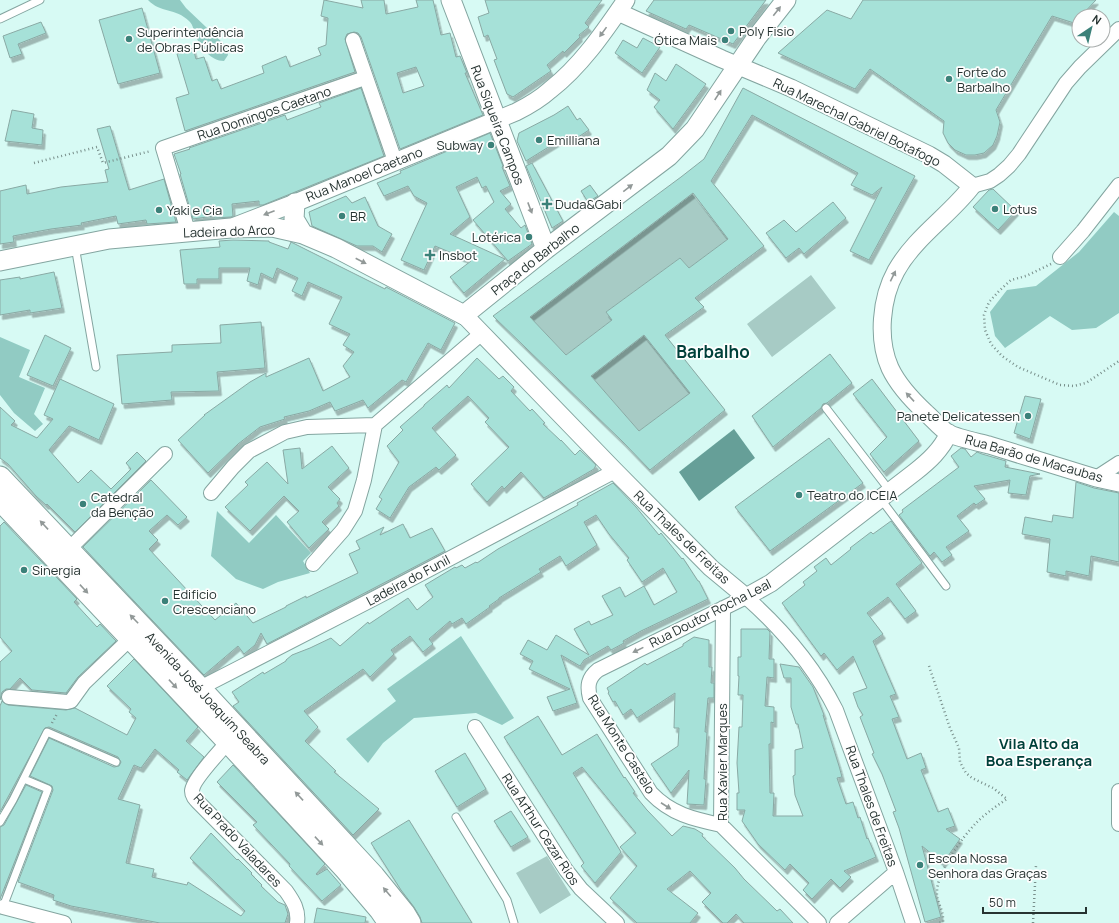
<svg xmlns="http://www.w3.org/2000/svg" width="1119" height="923" font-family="Manrope,sans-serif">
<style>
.green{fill:#a7cbc5}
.forest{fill:#91cbc3}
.water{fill:#669f98}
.building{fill:#a6e1d8;stroke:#89a9a4;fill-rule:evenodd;filter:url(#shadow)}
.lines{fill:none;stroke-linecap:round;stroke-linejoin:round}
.service-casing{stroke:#84a5a0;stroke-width:9}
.minor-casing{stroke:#84a5a0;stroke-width:16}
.tertiary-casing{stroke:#84a5a0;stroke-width:19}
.secondary-casing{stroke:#84a5a0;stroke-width:21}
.primary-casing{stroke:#84a5a0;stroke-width:23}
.path{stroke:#788f8b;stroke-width:2.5;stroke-dasharray:1 3;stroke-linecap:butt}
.service{stroke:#fff;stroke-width:7}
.minor{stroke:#fff;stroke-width:14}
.tertiary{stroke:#fff;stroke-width:17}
.secondary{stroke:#fff;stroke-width:19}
.primary{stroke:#fff;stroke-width:21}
.oneway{fill:#929998}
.poi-dot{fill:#3b8179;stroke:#fefefe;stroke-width:1.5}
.labels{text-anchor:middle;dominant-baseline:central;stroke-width:3.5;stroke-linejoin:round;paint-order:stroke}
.poi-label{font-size:13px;fill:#263331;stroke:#fefefe;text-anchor:start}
.street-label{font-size:13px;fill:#263331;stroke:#fefefe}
.quarter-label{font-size:15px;font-weight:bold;fill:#00403a;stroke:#fefefe}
.district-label{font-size:17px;font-weight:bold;fill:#00403a;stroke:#fefefe}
</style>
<defs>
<filter id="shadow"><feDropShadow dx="2.5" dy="4.5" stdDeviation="0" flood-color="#0004"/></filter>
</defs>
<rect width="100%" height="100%" fill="#d7faf4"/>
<path class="green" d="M692,194L728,239L689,268L680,258L606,312L612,320L566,355L530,317Z
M811,275L836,308L772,357L747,324Z
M644,335L654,348L665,335L703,384L639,431L591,376Z
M547,856L571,895L540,914L516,873Z"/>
<path class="forest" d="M148,0H180L186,8L226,46L228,55L224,61C211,61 201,48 195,35C193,30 194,26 189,21C176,8 160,13 148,0Z
M1114,212L1119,216V313L1096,328L1072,330L1050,316L1005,348L995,336L990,312L1007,290L1036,286L1079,252Z
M0,337L30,350L19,377L45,388L34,414L43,424L35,431L14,413L0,395Z
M217,511L249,543L276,515L311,553L303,561L310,573L278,582L263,589L236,579L211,556Z
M461,636L514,718L502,725L476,713L414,718L383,743L368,763L346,739L396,701L387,689Z"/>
<path class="water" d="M734,429L755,458L699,501L679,472Z"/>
<path class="building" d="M324,0L363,8L361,0H384L386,14L418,7L416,0H433L441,35L450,33L456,57L460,56L467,73H465L483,115L400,149L361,37L358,33L354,32L347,34L345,39L355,72L185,131L176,98L189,94L177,54L193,48L196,59L204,57L212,81L217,79L221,89L264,73L262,66L286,56L290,67L321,55L318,48L326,45L328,18L321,16ZM416,67L424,86L403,93L397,73Z
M485,0H602L585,23L589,27L579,35L580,37L564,53L563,51L547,65L551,71L513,97L507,94L494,60L497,59L488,35L484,37L478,17L489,13Z
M654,0H766L733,44L689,25L686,29L646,11Z
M863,0H1096L1081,16H1079L1074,23L1052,16L996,110L1000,122L997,136L993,145L984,153L975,155H966L955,150L948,143L943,133L944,121L870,69L855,89L778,53L827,10L851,19Z
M142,8L160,73L118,84L99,20Z
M41,22L46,33L18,44L22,54L10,58L3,36Z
M643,38L660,47L642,73L615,53L623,40L637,48Z
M676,64L706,84L673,129L654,107L660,100L647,90L655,73L666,81Z
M361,88L384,156L263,205H259V201L232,204L233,216L231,217L214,218V216L193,219L180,174H181L174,154L190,149L189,148L285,115L287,120L321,107L319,103Z
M743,88L915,176L869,260L850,251L882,187L872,195L851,185L858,173L752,115L711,181L764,246L695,298L704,307L665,335L725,410L650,470L623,442L493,316L681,177L704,159ZM693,193L728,239L689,268L680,258L606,312L612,320L566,355L530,317ZM644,335L690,393L639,431L591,376Z
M568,106L577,120L580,118L589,130L572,141L568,135L526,161L517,141L519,133L554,115Z
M12,110L34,114L32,128L43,130L42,145L5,141Z
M110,126L129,190L164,179L176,222L147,224L146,220L118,224L116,216L81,223L82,225L51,229L13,236L14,242L0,244V191L26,185L27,194L61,187L108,182L105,170L109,169L97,129Z
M490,133L503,166L502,167L510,186L500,191L511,204L505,209L521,228L525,225L532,244L508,261L473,220L494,202L486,186L482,188L477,177L456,187L470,217L450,234L505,259L464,293L450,277L471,261L435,246L424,270L401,260L427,203L414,196L408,186L384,196L377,183L401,173L400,171Z
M532,163L563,221L552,228L526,166Z
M590,185L598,196L588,202L581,191Z
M993,189L1016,211L998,230L973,207L989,190Z
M346,196L352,203L365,197L378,226L392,234L382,252L373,246H357L312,226L309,212Z
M833,202L846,218L804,254L799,248L786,258L766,233L784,220L796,232Z
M233,240L269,241V242L288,249L291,242L385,289L386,287L455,323L441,350L428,343L406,382L402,380L368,408L363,400L335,411L330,402L309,411L284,417L285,419L260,427L238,444L208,473L178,440L205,415H204L250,382L266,373V377L309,358L323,391L350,377L343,366L354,352L343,345L350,334L329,324L342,297L308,282L302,296L292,291L298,278L277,268L273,279L261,273L258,285L247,281L250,268H219V279H197V284H184L180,250L220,247L219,241Z
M54,272L62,308L30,313V310L0,315V280L20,277V279Z
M261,322L265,368L217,372L219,391L171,392L172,400L122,404L117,355L172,352V345L221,343L220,325Z
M45,335L71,348L53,386L27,375Z
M830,354L852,383L827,403L823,404L821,408L773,447L752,416Z
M477,358L499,379L503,376L514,387L511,391L530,411L532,409L545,423L543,424L561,441V440L575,455L580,450L596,465L594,469L544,498L521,472L504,489L502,486L487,502L471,484L509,447L485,422L489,418L468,396L432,428L456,455L439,470L436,467L409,487L390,518L376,509L382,499L379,497L399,462L387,446L403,430L400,427L424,406V405L447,385L449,388Z
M60,379L114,404L99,440L69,426L49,450L78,483L91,470L111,489L131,469L126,463L137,452L146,461L75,532L47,504L46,505L36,496L8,464L0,458V407L15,421L11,425L37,438L53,419L44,415Z
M872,379L919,441L884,472L870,454L887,437L853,394Z
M1025,396L1041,399L1030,439L1014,433Z
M829,438L863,483L770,551L735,507Z
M332,446L349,468L328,487L340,499L337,503L339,506L322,522L329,529L309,548L287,522L299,511L284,496L250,531L225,507L248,485L245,482L267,462L288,484L283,450L300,448L302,469Z
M961,448L965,449L971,457L977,452L982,454L1006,461L1005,467L1040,474L1030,476L1026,495L1008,493L1010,480L974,486L985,499L976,505L974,503L957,516L969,531L946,547L952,555L942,562L934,552L930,556L899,515L903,512L902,510L959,467L951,456Z
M151,480L187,517L178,525L167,515L149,531L158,540L149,549L215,620L236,603L253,623L286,607V606L306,596V598L358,573L349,554L360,549L356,541L384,527L380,535L403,524L410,538L432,528L445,551L267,644L261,633L255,645L244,654L238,646L204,675L83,547Z
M1076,482L1094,488L1119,493V562L1091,556L1089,576L1066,571V576L1047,572L1050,539L1022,534L1025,517L1052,522L1053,515L1073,518Z
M613,483L636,507L659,535L661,533L682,559L683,558L698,581H699L708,599L641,631L623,641L624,643L611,650L608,646L584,660L580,666L561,655L577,703L553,711L547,697L570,689L529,669L533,661L520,654L528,640L547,650L556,635L589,655L574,629L589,621L591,625L613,615L602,596L620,587L625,597L644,586L654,605L677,592L663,568L642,582L627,560L629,558L609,534L596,515L584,522L597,545L566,566L560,556L539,569L541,572L499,598V599L489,606L490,607L466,624L462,618L452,624L450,621L429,639L433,644L423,652L410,636L391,650L394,654L370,677L363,669L304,711L318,727L305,741L336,771L334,772L379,809L353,835L233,706L239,702L232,692L263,672L264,674L286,661V660L292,655L310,648L331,638L340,646L368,622L369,624L408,598L417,610L433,597L425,585L455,567L456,568L462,565L465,568L476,562L477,563L498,549L578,505L577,503Z
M891,521L922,563L896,584L916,611L905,619L888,597L867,613L883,634L873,641L896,694L890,696L899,717L892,719L907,759L921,753L926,768L921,770L938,812L948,808L955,826L946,829L960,839L943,863L922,846L941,917L925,922L899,828L893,812L896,811L882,774L872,754L874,753L860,717L863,715L858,707L853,693L867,688L853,656L837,670L824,653L821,656L782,603L805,585L803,582L817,571L814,567L826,558L831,565L851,549L850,548L871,532L873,534Z
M4,522L77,599L74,602L97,627L100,624L116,641L78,677L66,693L32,690L20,678L10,689H6L2,692L0,700V662L12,651L0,637V526Z
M741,629H767L770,632L769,659H774V678L767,677L765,706L774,707V723L771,722V744H769L770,793H774L773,816H803L795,795L793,776L795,775V750L803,748L798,724H796L791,707V678H784L780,664L799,667L813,687L824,715H823L839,766L842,777L837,778L846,804L853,802L858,818L860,817L867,839L868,838L876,857L844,871L851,877L840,888L831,879L812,899L803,890L809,883L790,864L785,870L758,844L742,821L745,810H737V793H739L737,763L739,727H742L743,695H738L739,676H738V657H741Z
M694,637L709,640V667H712L711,683H714V698H708L705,732H707L704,779H706L704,805L687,804L689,770L671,793L651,764L678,746L679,728H674L675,693L637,718L631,709L623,715L615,701L613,702L608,693L609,692L607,688L645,663L647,665L683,646V644Z
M134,659L198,727L186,741L204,757L187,780L177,772L179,770L155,749L141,768L134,765L118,799L140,805L126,863L154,869L152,877L187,885L188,882L241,916L245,911L190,858L211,833L237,860L238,859L252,873L251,874L262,885L261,886L278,902L285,905L288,914L285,923H160L71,906L53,900L54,895L18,882L53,790L52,786L50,785L30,776L49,738L114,767L119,766L121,762L118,757L49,727L45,728L0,812V706L2,701L8,705L66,710L75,708L127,735L136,718L129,712L131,709L107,686Z
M538,716L562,755L597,734L624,778L625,777L635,792L633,793L647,810L672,836L683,826L695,829L703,834L702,836L735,868L744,879L777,911L780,909L793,923H744L736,914L727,923H723L702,902L711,893L690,871L667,889L698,913L690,923H637L610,898L637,866L620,847L636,833L582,767L573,773L621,852L595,883L581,866L584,863L504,737Z
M465,753L486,789L457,807L435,771Z
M233,765L325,864L316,874L317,875L327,869L341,885L322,901L289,866L290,864L253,825L257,822L217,782Z
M26,785L42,792L0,899V827L4,825Z
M511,811L528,837L511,847L494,821Z
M409,820L472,923H422L420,917L414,907L401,890L371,843Z
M317,908L366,917L365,923H314Z"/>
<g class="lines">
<g class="service-casing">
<path id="service" d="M0,19L40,0
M75,246L96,367
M826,408L890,491
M880,498L946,586
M456,817L507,900L514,923
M0,822L13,800L47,732L116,762
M3,907L48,789L24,779"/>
</g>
<g class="minor-casing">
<path id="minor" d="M353,40L395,161
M972,186L990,181L999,175L1009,166L1019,154L1066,83L1080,67L1119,29
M188,231L163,148L365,78
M1060,257L1083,231L1119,185
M375,425L482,333
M1096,478L1119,463
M211,493L233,467L249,451L285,432L307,427L375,425
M68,550L165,454
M313,564L343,530L355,511L364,480L375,425
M723,608L721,825L819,923
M200,688L377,597L615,471
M9,697L67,702L71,701L84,683L130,639
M475,727L566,870L581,889L617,923
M228,742C220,751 192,781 192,791C192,796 195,799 198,802L286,891C293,901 299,910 297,923
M1119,791V824
M721,825C693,819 671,814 651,793L590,698C587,686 588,678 598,670L746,597C781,628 815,668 836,710L896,872L913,923
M3,907L64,923
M837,923L896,872"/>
</g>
<g class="tertiary-casing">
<path id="tertiary" d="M618,12L722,59L791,88L929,155L944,164L972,186C949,216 915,237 896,271C881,298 877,339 890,368C898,385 912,400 926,413C933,419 940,428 948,433C957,438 978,442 989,445C1025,456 1060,467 1096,478L1119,483
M235,226L295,203L516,112C528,106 540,99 550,90C581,66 604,32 626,0
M464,315L615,471L711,568L746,597L771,583L915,472C929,461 941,450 949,433"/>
</g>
<g class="secondary-casing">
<path id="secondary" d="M451,0L546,249
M295,203L294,219L303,234
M0,261L109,239L231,228L272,227L303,234L336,248L464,315L546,249L669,156L695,129L757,37L786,0"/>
</g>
<g class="primary-casing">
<path id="primary" d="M0,477L200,688L374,876L404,913L410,923
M0,500L228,742L346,870L380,910L389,923"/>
</g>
<path class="path" d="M34,163L97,147L103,163L151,151
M1051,264L1026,276L1011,280L999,291L989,302L984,315L985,330L991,344L1002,356L1018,367L1060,385L1074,386L1086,383L1119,361
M929,666L950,728L959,748L960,762L966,773L972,778L993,788L1007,799C996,806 985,814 976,823C962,838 937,871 937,892C936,902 944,909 943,922L937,923
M52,723L57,714
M1033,923L1036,865"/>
<use href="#service" class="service"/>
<use href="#minor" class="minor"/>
<use href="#tertiary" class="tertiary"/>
<use href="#secondary" class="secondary"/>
<use href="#primary" class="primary"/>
</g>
<defs><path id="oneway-solid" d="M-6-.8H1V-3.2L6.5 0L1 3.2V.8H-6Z"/></defs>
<g class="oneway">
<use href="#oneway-solid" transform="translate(777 11) rotate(-52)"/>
<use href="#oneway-solid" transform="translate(603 32) rotate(126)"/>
<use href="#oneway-solid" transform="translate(718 95) rotate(-57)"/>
<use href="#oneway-solid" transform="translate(628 188) rotate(-38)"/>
<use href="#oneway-solid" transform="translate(530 208) rotate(69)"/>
<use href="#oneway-solid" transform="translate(269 213) rotate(159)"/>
<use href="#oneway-solid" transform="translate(361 261) rotate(27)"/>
<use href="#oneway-solid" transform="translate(893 276) rotate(-64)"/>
<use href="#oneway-solid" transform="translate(910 397) rotate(-133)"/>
<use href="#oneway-solid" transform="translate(44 525) rotate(-133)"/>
<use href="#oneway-solid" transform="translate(84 589) rotate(47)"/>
<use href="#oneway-solid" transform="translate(134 619) rotate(-134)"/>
<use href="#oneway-solid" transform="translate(638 650) rotate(154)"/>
<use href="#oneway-solid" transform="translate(173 684) rotate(47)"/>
<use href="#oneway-solid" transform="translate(299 796) rotate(-133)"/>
<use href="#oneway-solid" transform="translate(666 806) rotate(33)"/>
<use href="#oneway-solid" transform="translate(319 841) rotate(47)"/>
<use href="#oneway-solid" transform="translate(387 892) rotate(-130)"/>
</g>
<g class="poi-dot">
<circle cx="731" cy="31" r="4"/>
<circle cx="129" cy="39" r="4"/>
<circle cx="725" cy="40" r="4"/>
<circle cx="949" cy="79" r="4"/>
<circle cx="539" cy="140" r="4"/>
<circle cx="491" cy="145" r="4"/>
<path d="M545 198h4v4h4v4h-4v4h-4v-4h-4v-4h4z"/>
<circle cx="995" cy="209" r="4"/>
<circle cx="159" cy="210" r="4"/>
<circle cx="342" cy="216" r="4"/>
<circle cx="529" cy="237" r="4"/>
<path d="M428 249h4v4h4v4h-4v4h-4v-4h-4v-4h4z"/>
<circle cx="1028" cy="416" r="4"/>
<circle cx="799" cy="495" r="4"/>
<circle cx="83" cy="504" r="4"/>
<circle cx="24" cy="570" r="4"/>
<circle cx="165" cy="601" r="4"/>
<circle cx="920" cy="865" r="4"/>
</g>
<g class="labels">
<g class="poi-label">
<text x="739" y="31">Poly Fisio</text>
<text x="137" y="32">Superintendência<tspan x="137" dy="15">de Obras Públicas</tspan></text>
<text x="717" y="40" text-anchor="end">Ótica Mais</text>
<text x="957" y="72">Forte do<tspan x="957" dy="15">Barbalho</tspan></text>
<text x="547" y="140">Emilliana</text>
<text x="483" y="145" text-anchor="end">Subway</text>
<text x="555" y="204">Duda&amp;Gabi</text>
<text x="1003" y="209">Lotus</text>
<text x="167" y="210">Yaki e Cia</text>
<text x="350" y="216">BR</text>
<text x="521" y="237" text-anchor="end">Lotérica</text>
<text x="439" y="255">Insbot</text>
<text x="1020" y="416" text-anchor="end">Panete Delicatessen</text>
<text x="807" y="495">Teatro do ICEIA</text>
<text x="91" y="497">Catedral<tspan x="91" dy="15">da Benção</tspan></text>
<text x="32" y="570">Sinergia</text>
<text x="173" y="594">Edificio<tspan x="173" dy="15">Crescenciano</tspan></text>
<text x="928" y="858">Escola Nossa<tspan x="928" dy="15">Senhora das Graças</tspan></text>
</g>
<g class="street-label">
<text transform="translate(264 113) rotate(-19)">Rua Domingos Caetano</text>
<text transform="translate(857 122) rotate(26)">Rua Marechal Gabriel Botafogo</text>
<text transform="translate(498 125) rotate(69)">Rua Siqueira Campos</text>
<text transform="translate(364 174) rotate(-22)">Rua Manoel Caetano</text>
<text transform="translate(229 231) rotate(-2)">Ladeira do Arco</text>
<text transform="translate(535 259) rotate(-38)">Praça do Barbalho</text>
<text transform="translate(1034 458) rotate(16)">Rua Barão de Macaubas</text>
<text transform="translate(682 537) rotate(44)">Rua Thales de Freitas</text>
<text transform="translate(408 580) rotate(-28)">Ladeira do Funil</text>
<text transform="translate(710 613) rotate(-27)">Rua Doutor Rocha Leal</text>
<text transform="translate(208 698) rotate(47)">Avenida José Joaquim Seabra</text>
<text transform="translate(622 744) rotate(58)">Rua Monte Castelo</text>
<text transform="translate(722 762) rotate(-90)">Rua Xavier Marques</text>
<text transform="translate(872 806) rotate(70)">Rua Thales de Freitas</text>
<text transform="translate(541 829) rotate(57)">Rua Arthur Cezar Rios</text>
<text transform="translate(238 840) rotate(47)">Rua Prado Valadares</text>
</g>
<g class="quarter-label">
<text x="1039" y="743">Vila Alto da<tspan x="1039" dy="17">Boa Esperança</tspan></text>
</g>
<g class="district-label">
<text x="713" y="351">Barbalho</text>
</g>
</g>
<g transform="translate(1091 28) rotate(35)"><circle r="19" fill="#fefefe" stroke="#a8adac"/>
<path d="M0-3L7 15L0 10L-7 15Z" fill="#3b8179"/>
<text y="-6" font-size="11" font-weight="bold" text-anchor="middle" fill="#263331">N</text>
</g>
<path d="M983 907v6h103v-6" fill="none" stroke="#263331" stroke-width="2"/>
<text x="989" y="907" font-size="12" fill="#263331" stroke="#fefefe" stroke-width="3" paint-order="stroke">50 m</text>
</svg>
